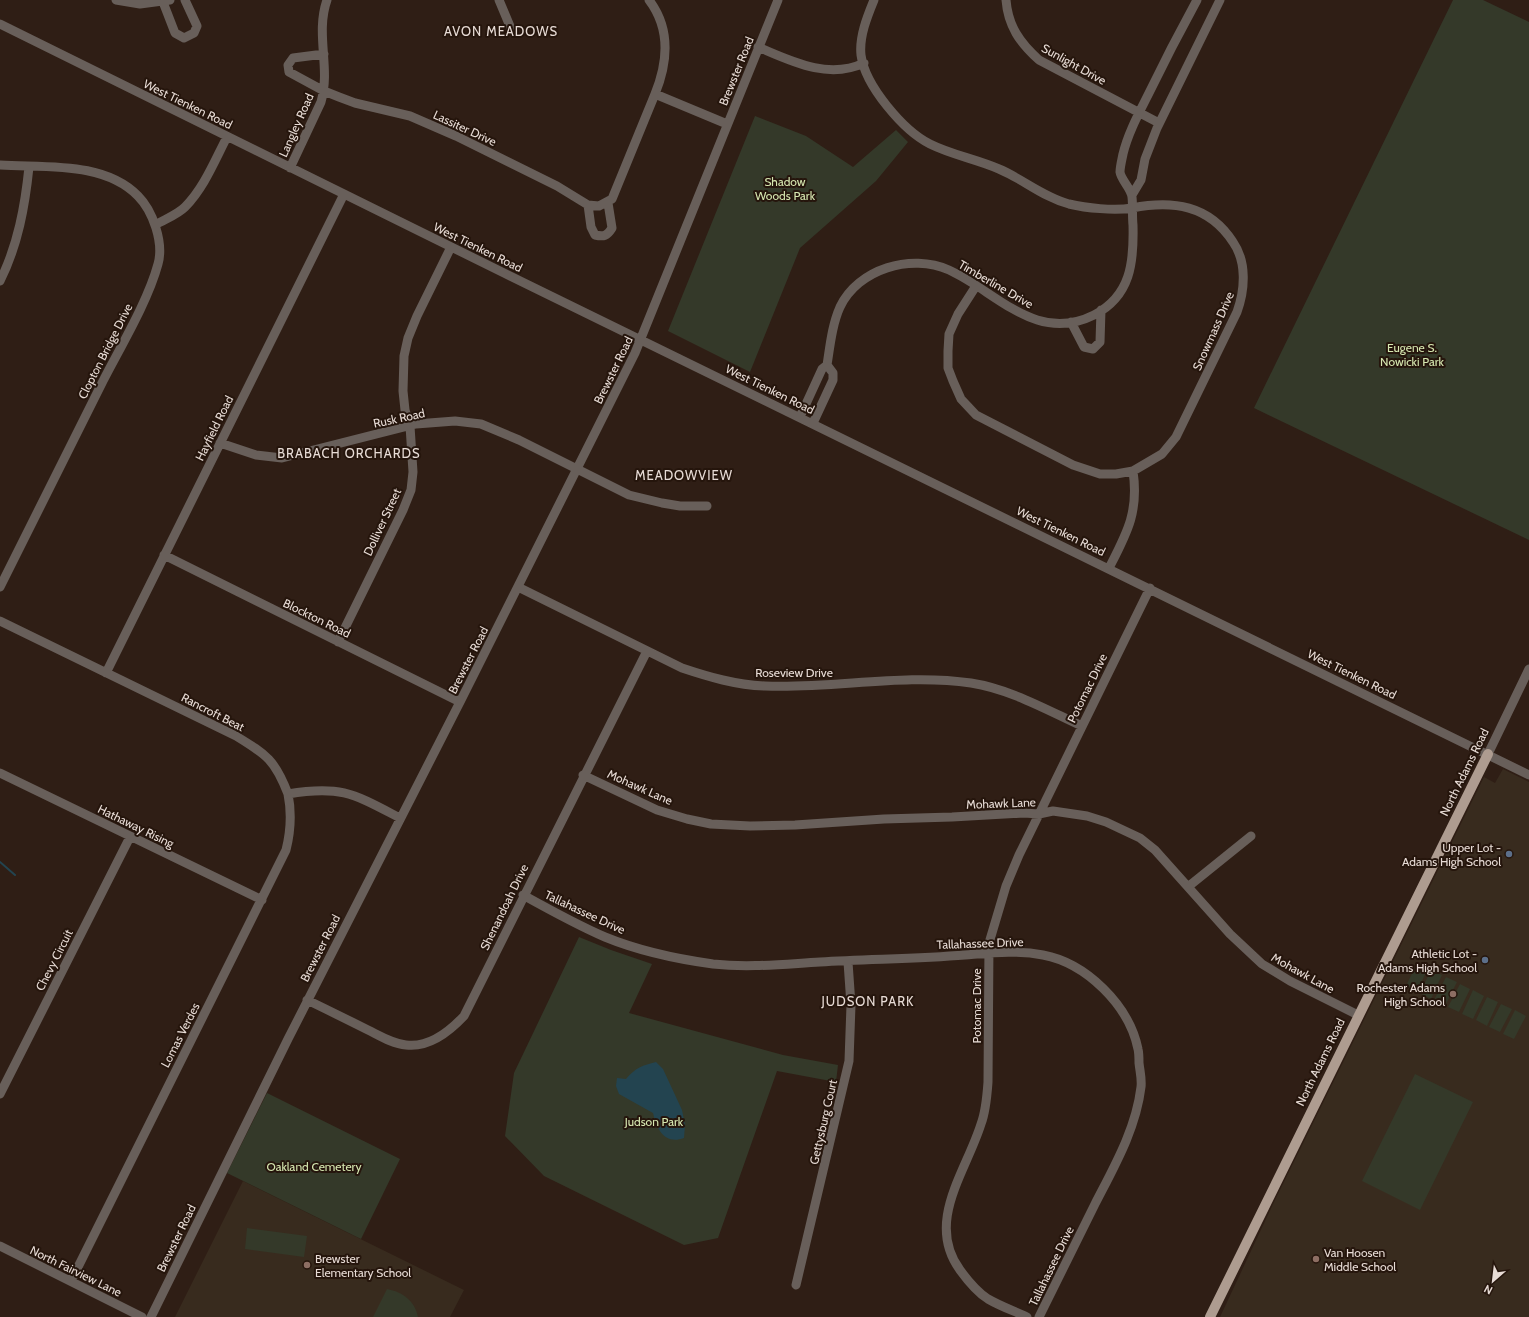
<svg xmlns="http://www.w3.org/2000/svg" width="1529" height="1317" font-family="Cabin,sans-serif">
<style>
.education{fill:#382b1e}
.green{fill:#343929}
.water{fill:#234450}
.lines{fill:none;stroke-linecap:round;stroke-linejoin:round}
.stream{stroke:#234450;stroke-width:2}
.minor{stroke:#685f5a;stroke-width:9}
.major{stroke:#ae9c90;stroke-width:10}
.service-dot{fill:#5c6f8a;stroke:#25150c;stroke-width:1.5}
.education-dot{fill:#8d6e63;stroke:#25150c;stroke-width:1.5}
.labels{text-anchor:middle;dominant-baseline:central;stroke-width:4;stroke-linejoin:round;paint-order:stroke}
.street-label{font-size:12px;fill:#e7dbd5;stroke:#25150c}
.park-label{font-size:12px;fill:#d6e7b0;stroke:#25150c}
.poi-label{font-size:12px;fill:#e7dbd5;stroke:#25150c;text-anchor:end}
.neighbourhood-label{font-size:13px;letter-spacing:1px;fill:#e7dbd5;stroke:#25150c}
</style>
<rect width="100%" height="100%" fill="#2f1e15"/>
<path class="education" d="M1503,769L1529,782V1317H1220L1273,1204L1484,777L1495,783Z
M243,1181L464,1290L450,1317H175Z"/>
<path class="green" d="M1453,0H1483L1529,22V540L1254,408Z
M755,116L806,136L853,167L896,130L908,142L876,181L800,248L750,372L668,331Z
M579,937L611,950L652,964L629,1013L783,1055L838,1065L836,1082L777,1071L718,1238L684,1245L544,1176L505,1136L514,1073Z
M1417,963L1428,968L1417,992L1406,986Z
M1431,970L1442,975L1431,999L1420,993Z
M1446,977L1457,982L1445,1006L1434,1000Z
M1460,984L1470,989L1459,1012L1448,1007Z
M1473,990L1484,996L1473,1019L1462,1014Z
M1487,997L1498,1002L1487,1026L1476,1020Z
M1501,1004L1512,1009L1500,1032L1489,1027Z
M1515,1010L1526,1016L1514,1039L1503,1034Z
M1415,1074L1473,1102L1420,1210L1362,1181Z
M267,1093L400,1159L361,1239L227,1173Z
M247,1228L307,1236L304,1257L245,1249Z
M387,1289C403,1292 415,1301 418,1317H373Z"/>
<path class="water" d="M656,1062L663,1069L682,1110L685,1125L684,1138C665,1145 657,1130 653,1113L619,1094L616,1086L617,1078L626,1079C635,1068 643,1065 656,1062Z"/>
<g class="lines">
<path class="stream" d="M0,862L15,875"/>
<path class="minor" d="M116,0L140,4L170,0
M499,0L512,31
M649,0C671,29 668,62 655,94L727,124
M874,0C867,17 859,37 861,55C865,86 904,131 930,144C952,155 976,159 999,169C1023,179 1043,197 1069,204C1086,208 1114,211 1132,208C1173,200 1209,205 1233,242C1247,262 1245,290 1237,312L1176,437L1162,454L1133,471L1116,474H1100L1073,465L976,415L961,399L953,381L948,368V351L949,334L958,314L976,286
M1006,0C1008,26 1020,43 1039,60L1159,123
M163,2L175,33L184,38L194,33L197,26L185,0
M0,24L504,273L1529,775
M758,47C791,61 828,80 864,63
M324,54L293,58L288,65L289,72L324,91L339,97L355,103L410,116L456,136L557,186L588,205L599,206L612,199L655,94
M0,165C45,168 104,161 138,196C153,211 164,243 158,264C148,301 121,346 103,381C68,450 34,519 0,587
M290,168L321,102C331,68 315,34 327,0
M1132,195L1141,180L1145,159L1157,128L1220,0
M588,205L591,227L595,235C604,237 607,236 612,228L608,203
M155,225C165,219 177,215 185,207C204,188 215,160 227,137
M0,281C18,245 25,206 29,167
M1071,322L1084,347L1093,349L1100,342L1101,310
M827,365C830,346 832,325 840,307C858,269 911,253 949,270C997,292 1036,344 1094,315C1131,296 1134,262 1133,225C1132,216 1133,206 1132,197C1131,188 1121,180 1120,172C1120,167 1122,159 1123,154C1128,133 1139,113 1149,93C1164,62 1180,31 1197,0
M800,417L822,369L827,365L833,373V380L813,423
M220,443L256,455L282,458L416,424L455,421L481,424L519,440L629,495L662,503L680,506H707
M164,555L460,702
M1109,568C1127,533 1139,512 1133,471
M518,587L682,668C709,677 736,685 765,686C834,689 903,673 971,683C1010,689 1047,710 1082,726
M0,621L236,736C267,755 275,760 288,794C341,785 354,794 400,818
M338,642L403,510L411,490L413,472L410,426L405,410L403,391L404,356L408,338L417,316L451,247
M106,673L344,194
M1488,754L1529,669
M0,773L262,900
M583,775L657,810L687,819L711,824L750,826L795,825L884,819L952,817L1024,813L1039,814L1053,811L1087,816L1106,822L1140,838L1155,850L1230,934L1262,964L1290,981L1358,1015
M1189,886L1251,836
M523,895C550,910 577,925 605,937C639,951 677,959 713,964C749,968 784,964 820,962C868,959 917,959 965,955C991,953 1017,950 1043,955C1086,963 1129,1005 1138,1049C1139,1053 1139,1059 1139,1063C1140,1072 1142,1079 1141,1087C1136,1129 1114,1167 1095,1204C1076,1242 1058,1279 1039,1317
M307,1000C328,1010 348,1020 368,1030C380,1036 393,1044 406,1045C429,1048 449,1032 464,1016L647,651
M0,1094L130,837
M0,1246L142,1317
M71,1281L286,850C291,830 292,814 288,794
M796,1285L849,1061L851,1005L848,962
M151,1317L288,1039L460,702L635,353L778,0
M1027,1317C1014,1311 1000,1306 988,1299C977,1292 968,1281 960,1270C925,1222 966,1172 981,1124C986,1111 987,1096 988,1082L989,943L1006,886L1019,855L1150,588"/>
<path class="major" d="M1210,1317L1488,754"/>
</g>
<g class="service-dot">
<circle cx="1509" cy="854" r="4"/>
<circle cx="1485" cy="960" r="4"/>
</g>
<g class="education-dot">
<circle cx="1453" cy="994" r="4"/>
<circle cx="1316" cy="1259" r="4"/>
<circle cx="307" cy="1265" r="4"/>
</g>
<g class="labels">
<g class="street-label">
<text transform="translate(1074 64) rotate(29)">Sunlight Drive</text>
<text transform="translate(736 71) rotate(-68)">Brewster Road</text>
<text transform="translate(188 104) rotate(26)">West Tienken Road</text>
<text transform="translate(296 125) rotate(-66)">Langley Road</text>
<text transform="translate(465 128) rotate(25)">Lassiter Drive</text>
<text transform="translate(478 247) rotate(26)">West Tienken Road</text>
<text transform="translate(996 284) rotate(30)">Timberline Drive</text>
<text transform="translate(1213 331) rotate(-66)">Snowmass Drive</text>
<text transform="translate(105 351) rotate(-63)">Clopton Bridge Drive</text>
<text transform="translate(613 370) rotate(-64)">Brewster Road</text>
<text transform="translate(770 389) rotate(26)">West Tienken Road</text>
<text transform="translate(399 418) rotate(-12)">Rusk Road</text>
<text transform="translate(214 428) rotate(-64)">Hayfield Road</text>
<text transform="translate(382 522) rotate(-65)">Dolliver Street</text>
<text transform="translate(1061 531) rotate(26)">West Tienken Road</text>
<text transform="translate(317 618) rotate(26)">Blockton Road</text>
<text transform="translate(468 660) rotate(-63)">Brewster Road</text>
<text x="794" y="672">Roseview Drive</text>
<text transform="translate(1352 674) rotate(26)">West Tienken Road</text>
<text transform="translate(1087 688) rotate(-64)">Potomac Drive</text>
<text transform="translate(213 712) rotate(27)">Rancroft Beat</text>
<text transform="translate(1464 772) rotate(-64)">North Adams Road</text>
<text transform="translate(640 787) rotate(24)">Mohawk Lane</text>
<text transform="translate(1001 803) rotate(-2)">Mohawk Lane</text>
<text transform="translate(136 826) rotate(26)">Hathaway Rising</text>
<text transform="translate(504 907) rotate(-64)">Shenandoah Drive</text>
<text transform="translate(585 912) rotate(25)">Tallahassee Drive</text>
<text transform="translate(980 943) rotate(-2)">Tallahassee Drive</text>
<text transform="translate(320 948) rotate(-63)">Brewster Road</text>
<text transform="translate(54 960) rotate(-63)">Chevy Circuit</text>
<text transform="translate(1303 973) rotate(29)">Mohawk Lane</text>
<text transform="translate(976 1006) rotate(-90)">Potomac Drive</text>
<text transform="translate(180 1035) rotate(-63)">Lomas Verdes</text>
<text transform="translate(1320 1062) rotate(-64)">North Adams Road</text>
<text transform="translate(823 1122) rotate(-77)">Gettysburg Court</text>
<text transform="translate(176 1238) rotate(-64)">Brewster Road</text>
<text transform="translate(1051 1266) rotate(-64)">Tallahassee Drive</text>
<text transform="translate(76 1271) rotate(26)">North Fairview Lane</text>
</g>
<g class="park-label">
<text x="785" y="181">Shadow<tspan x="785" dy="14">Woods Park</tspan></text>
<text x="1412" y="347">Eugene S.<tspan x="1412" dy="14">Nowicki Park</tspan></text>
<text x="654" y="1121">Judson Park</text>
<text x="314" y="1166">Oakland Cemetery</text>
</g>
<g class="poi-label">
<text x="1501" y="847">Upper Lot -<tspan x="1501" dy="14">Adams High School</tspan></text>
<text x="1477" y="953">Athletic Lot -<tspan x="1477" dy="14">Adams High School</tspan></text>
<text x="1445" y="987">Rochester Adams<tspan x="1445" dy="14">High School</tspan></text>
<text x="1324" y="1252" text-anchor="start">Van Hoosen<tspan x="1324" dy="14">Middle School</tspan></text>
<text x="315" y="1258" text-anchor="start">Brewster<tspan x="315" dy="14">Elementary School</tspan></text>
</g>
<g class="neighbourhood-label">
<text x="501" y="31">AVON MEADOWS</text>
<text x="349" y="453">BRABACH ORCHARDS</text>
<text x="684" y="475">MEADOWVIEW</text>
<text x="868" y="1001">JUDSON PARK</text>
</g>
</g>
<g transform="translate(1493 1281) rotate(208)" stroke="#25150c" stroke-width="3" paint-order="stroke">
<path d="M0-3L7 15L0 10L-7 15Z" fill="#e7dbd5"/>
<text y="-6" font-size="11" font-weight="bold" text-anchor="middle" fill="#e7dbd5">N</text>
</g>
</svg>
